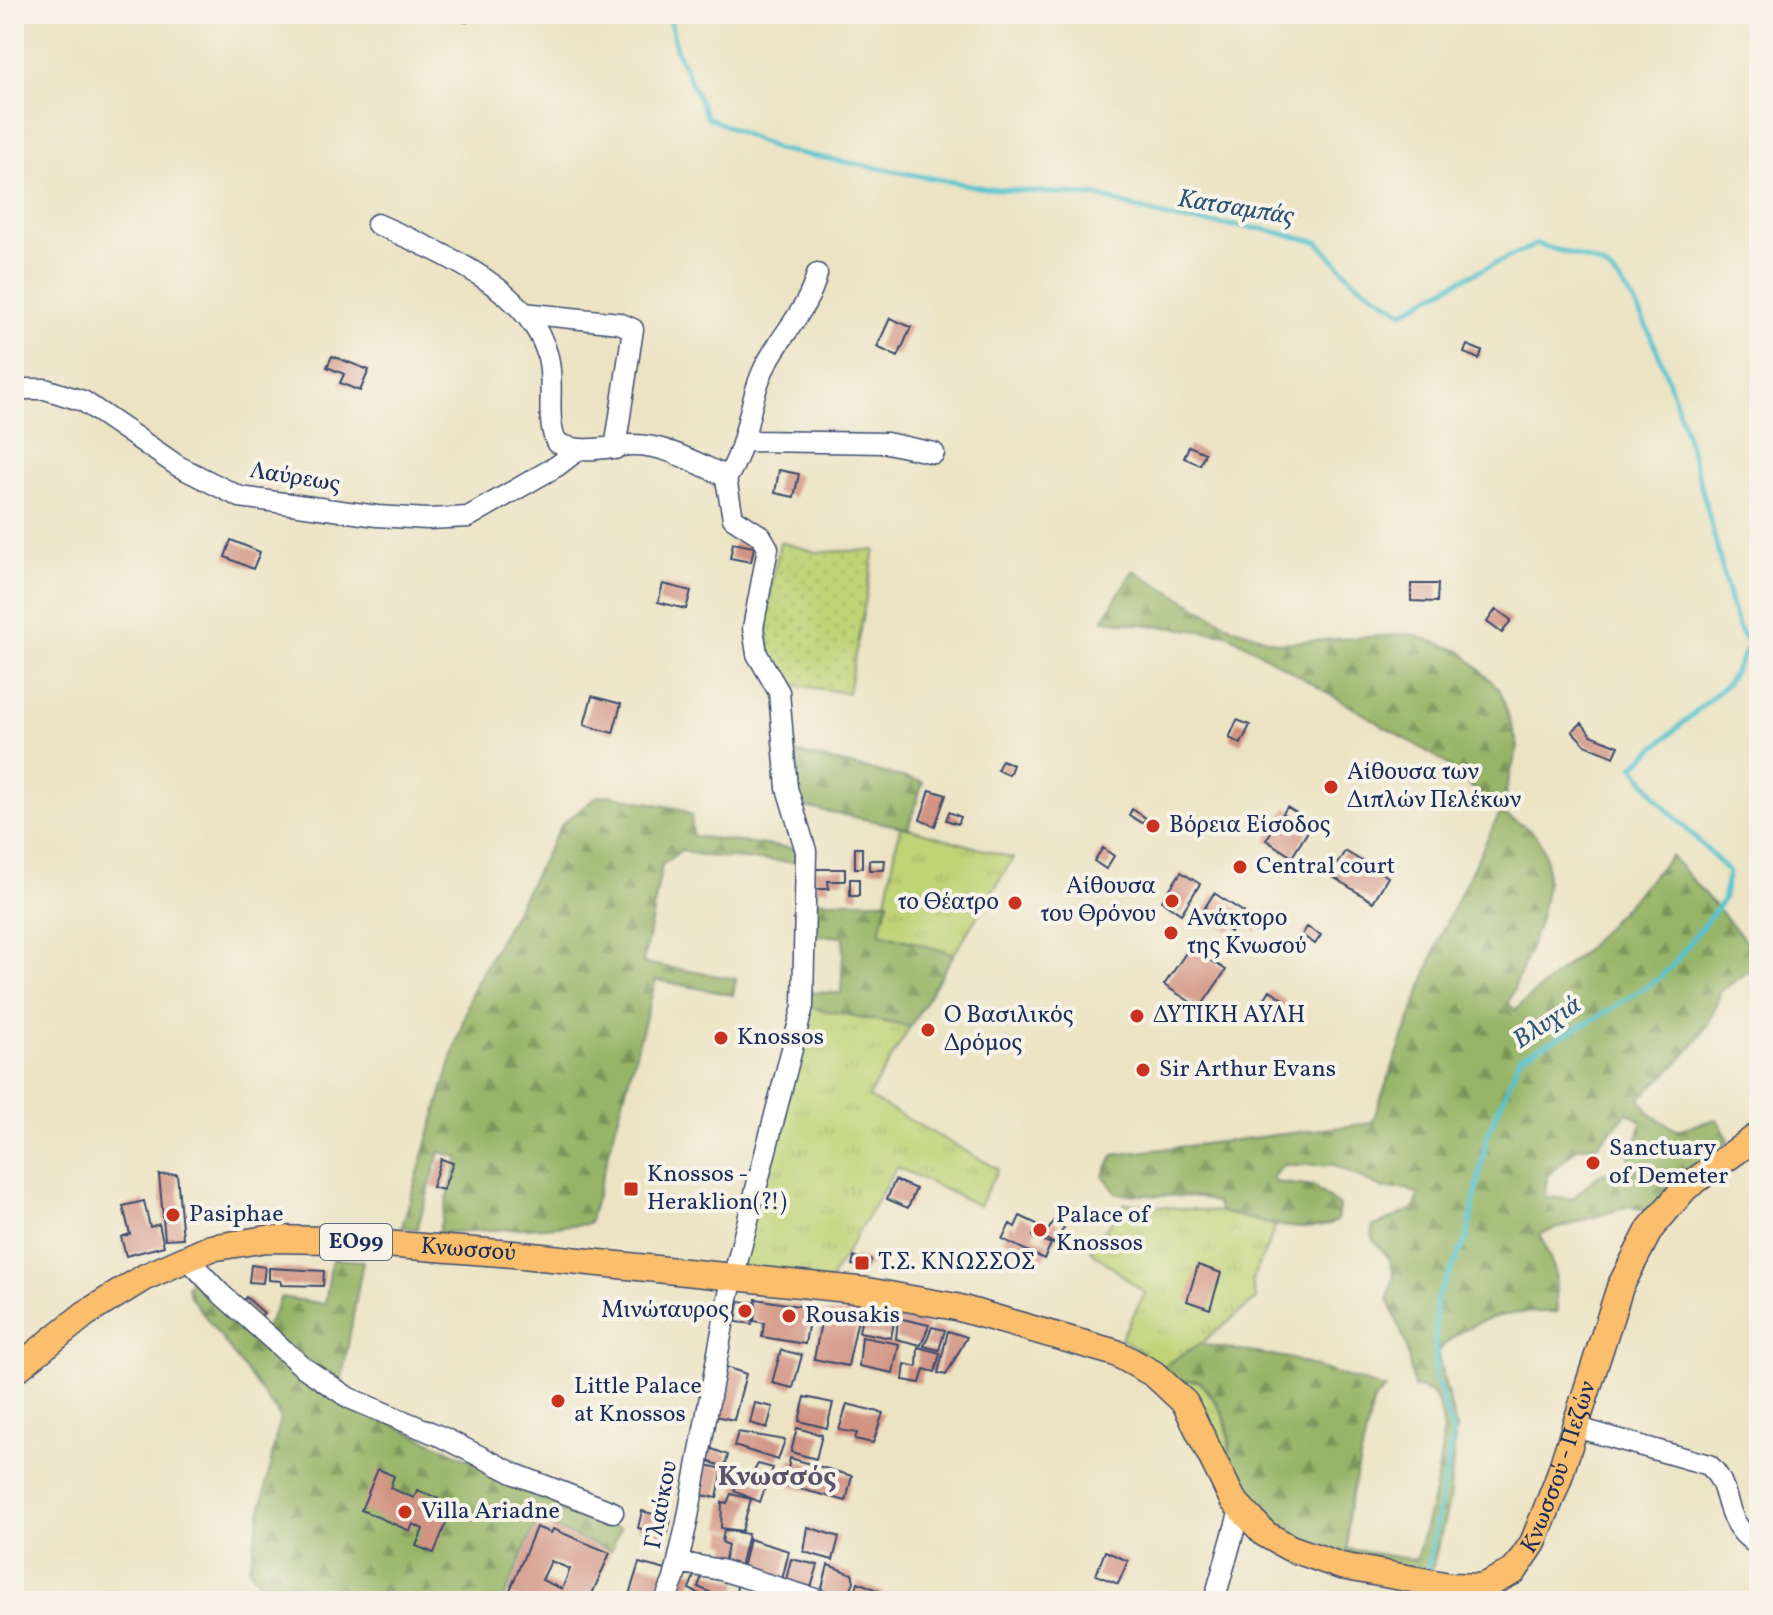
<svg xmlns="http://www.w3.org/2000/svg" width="1773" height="1615" font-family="Vollkorn,serif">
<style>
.grass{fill:url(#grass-tufts);stroke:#6d816a;stroke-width:2}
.forest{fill:url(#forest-firs);stroke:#597263;stroke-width:2;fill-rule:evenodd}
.park{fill:url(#park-dots);stroke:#6d816a;stroke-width:2}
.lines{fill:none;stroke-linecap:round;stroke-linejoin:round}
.stream{stroke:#56c3cd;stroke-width:5}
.building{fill:#d29382;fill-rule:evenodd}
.minor-casing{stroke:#3a4a6d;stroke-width:23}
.major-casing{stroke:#3a4a6d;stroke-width:29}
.minor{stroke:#fff;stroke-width:20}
.major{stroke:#fabe6d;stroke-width:26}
.poi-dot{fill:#c8321e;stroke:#f7f3e8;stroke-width:3}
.labels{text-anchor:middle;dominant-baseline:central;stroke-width:8;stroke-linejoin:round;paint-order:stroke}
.shield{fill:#f7f3e8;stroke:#5d6a87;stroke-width:2}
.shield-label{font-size:22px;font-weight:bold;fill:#1b2f5e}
.street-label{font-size:24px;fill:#1b2f5e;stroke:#f7f3e8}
.poi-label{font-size:24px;fill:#1b2f5e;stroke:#f7f3e8;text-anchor:start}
.water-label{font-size:26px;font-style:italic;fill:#2a547a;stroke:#f7f3e8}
.quarter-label{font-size:28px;font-weight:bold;fill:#5b526b;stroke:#f7f3e8}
</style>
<defs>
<pattern id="grass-tufts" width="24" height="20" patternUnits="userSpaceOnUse" patternTransform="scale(2)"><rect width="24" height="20" fill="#bfd377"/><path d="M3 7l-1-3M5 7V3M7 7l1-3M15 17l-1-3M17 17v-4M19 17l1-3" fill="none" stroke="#a4b569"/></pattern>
<pattern id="forest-firs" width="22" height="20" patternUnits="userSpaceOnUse" patternTransform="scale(2)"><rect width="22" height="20" fill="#97b568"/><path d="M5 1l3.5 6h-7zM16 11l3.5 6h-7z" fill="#7a9459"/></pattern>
<pattern id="park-dots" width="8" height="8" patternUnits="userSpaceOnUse" patternTransform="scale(2)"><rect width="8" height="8" fill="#bfd377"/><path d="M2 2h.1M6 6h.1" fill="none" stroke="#a4b569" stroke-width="1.8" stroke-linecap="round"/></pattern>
</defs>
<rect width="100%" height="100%" fill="#f7f3e8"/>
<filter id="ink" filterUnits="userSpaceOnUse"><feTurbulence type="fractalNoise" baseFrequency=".0125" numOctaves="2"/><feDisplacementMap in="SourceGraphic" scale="16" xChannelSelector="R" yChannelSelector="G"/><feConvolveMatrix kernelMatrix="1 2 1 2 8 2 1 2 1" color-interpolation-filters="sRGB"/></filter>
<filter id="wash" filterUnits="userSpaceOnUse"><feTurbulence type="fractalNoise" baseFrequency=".006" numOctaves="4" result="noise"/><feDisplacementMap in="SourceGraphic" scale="32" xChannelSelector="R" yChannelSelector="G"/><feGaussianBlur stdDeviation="1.8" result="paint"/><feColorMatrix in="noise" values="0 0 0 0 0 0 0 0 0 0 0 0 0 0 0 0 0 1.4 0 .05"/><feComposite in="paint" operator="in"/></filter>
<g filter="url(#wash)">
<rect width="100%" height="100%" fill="#ece3c3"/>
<path class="grass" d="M900,826L1013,858L954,954L880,933Z
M809,1007L910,1027L868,1097L998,1169L979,1206L897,1167L829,1282L741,1266Z
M1125,1203L1221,1212L1276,1226L1252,1281L1256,1299L1194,1349L1162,1367L1121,1338L1145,1293L1090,1250Z
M1176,1380L1199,1381C1230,1416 1230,1430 1229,1476Z"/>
<path class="forest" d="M1133,570L1232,627L1278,643L1411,634L1461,651L1500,690L1518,746L1500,812C1511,819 1529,827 1537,837C1566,874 1524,965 1508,1003L1515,1010L1585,950L1671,856L1759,956V964L1720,992C1708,1042 1676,1064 1640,1098L1649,1113L1676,1130L1717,1119L1729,1140L1647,1211L1629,1206L1540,1234L1555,1271L1557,1312C1509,1311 1472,1315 1437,1352L1456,1427L1449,1502L1432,1569C1379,1576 1247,1533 1229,1476C1226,1468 1229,1454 1230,1446C1231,1419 1216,1400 1199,1381L1176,1380L1162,1367L1199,1344L1288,1358L1385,1389L1374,1399L1348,1511V1549L1416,1560C1424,1526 1473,1389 1414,1388L1406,1345L1388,1298L1394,1275L1389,1258L1373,1240L1372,1227L1414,1209L1419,1195L1407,1189H1383L1335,1165H1283L1272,1177L1275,1182L1314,1187L1339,1206L1337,1221C1302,1238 1257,1219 1221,1212L1216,1203L1201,1197L1117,1194L1103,1175L1114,1155L1372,1123L1443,929L1500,813L1443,761L1228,634L1103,620ZM1628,1112L1642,1123L1636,1141L1628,1149L1632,1175C1599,1165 1595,1179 1572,1199L1545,1197L1547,1176L1577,1148L1597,1145Z
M794,752L923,782L908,828L799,806Z
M609,795L681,809L691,815L693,836L797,849L802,863L704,856L681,850L662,865L643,963L736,979L733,995L656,980L589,1224L438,1233L459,1157L440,1152L417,1229L402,1227L472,991L562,824L598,796Z
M816,901H888L880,933L954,954L910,1027L809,1007L810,992L841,993L844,937L814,935Z
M332,1259L363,1261L341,1384L394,1425L487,1468L486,1474L620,1528L611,1551L537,1521L503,1601H285L262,1586L249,1569L280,1417L190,1296L187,1286L196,1270L262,1336L281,1297L325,1304Z"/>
<path class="park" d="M780,542L817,552L875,550L848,693L770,681L767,606Z"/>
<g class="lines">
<path class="stream" d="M669,14L676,49L707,117L776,149L985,188L1097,196L1174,219L1263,229L1318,242L1354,281L1403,312L1456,282L1537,244C1555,250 1592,258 1606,268C1659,307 1706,501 1722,568C1730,597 1735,637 1759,656
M1427,1572L1453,1435L1435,1374L1436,1300L1467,1238L1487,1136L1520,1057L1593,1020L1657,980L1672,966L1723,900L1729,872L1660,802L1634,766L1727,684L1748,648"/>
</g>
<g id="blocks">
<path class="building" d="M434,14H471L467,22Z
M890,318L911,327L898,357L877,347Z
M1467,345L1482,351L1479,359L1464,353Z
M332,356L369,370L360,391L340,383L344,374L327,367Z
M1189,446L1205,453L1200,465L1184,458Z
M779,470L799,474L794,497L775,493Z
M231,540L260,552L253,569L225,557Z
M733,543L754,547L751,562L730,558Z
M663,584L691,591L686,609L658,602Z
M1411,584H1438L1437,602L1411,601Z
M1496,609L1511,620L1502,633L1487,622Z
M592,696L621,704L613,733L584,725Z
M1237,720L1250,725L1241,744L1229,738Z
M1582,723L1591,735L1619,746L1614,757L1585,745L1572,731Z
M1002,760L1013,765L1009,775L997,770Z
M930,790L946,795L935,826L920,820Z
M1287,807L1313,823L1292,857L1266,840Z
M1132,809L1146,818L1142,823L1129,815Z
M949,812L961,817L958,824L946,820Z
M855,848H862V868H855Z
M1103,848L1114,856L1106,869L1094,861Z
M1345,851L1388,877L1373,902L1330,875Z
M869,860H885L884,870H869Z
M814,869H845V881H828L829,889H816Z
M1181,872L1200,884L1181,914L1162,901Z
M850,879H859V896H850Z
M1214,893L1262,924L1257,932L1238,919L1230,932L1201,914Z
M1307,927L1321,935L1315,944L1302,935Z
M1190,947L1226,970L1200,1008L1164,985Z
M1270,990L1285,1000L1287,1007L1278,1020L1272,1021L1269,1019L1277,1007L1265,998Z
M441,1159L453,1163L443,1190L432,1187Z
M177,1174L183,1238L165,1239L159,1175Z
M895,1180L916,1189L908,1208L887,1199Z
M144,1201L150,1227L159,1224L164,1246L126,1256L121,1237L130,1234L123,1206Z
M1020,1216L1039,1225L1033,1236L1051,1244L1044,1259L1002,1239L1010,1224L1015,1227Z
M1054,1221L1064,1228L1054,1244L1044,1237Z
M854,1257L871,1260L869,1268L852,1265Z
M251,1265L265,1267L263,1283L249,1282Z
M1198,1265L1221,1273L1210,1309L1187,1301Z
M269,1268L324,1271L323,1286L281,1285V1281L269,1280Z
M246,1297L264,1313L258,1319L240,1304Z
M756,1299L811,1308L805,1344L762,1337L764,1323L754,1321Z
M739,1301L755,1303L752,1324L736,1322Z
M823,1312L859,1314L848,1366L814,1359Z
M862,1316L894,1322L891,1338L859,1332Z
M898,1318L929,1325L921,1345L896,1339Z
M932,1327L945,1330L939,1350L924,1346Z
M948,1331L967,1337L946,1375L938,1373Z
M862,1337L899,1344L893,1373L859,1366Z
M918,1347L940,1353L935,1372L924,1369L920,1383L903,1380L905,1364L917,1367Z
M781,1350L802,1355L793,1388L772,1383Z
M726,1367L746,1374L734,1420L715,1416Z
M805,1397L833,1403L827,1428L799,1421Z
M755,1403L773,1407L767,1428L750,1423Z
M847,1404L883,1413L873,1443L855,1439L857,1433L839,1430Z
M797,1428L822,1435L816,1459L791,1452Z
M738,1432L785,1440L778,1460L734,1446Z
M707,1447L728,1455L725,1467L704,1460Z
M790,1458L852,1476L846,1501L785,1485Z
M702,1464L723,1469L717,1498L702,1495L705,1483L699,1480Z
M758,1464L773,1468L768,1483L751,1476Z
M378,1469L394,1476L390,1488L414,1498L417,1490L438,1498L435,1506L450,1513L434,1553L416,1546L423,1529L413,1524L410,1531L361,1510Z
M740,1475L766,1485L760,1502L734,1491Z
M731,1494L751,1499L742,1531L721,1528L722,1502L727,1503Z
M642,1511L671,1519L667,1536L638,1528Z
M536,1527L551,1533L553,1529L610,1553L589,1601H523L508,1595ZM551,1561L570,1569L562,1589L542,1580Z
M808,1527L839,1537L833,1560L804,1552Z
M724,1530L748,1534L740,1567L724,1564L728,1545L722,1542Z
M749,1539L789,1551L780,1588L741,1573Z
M1105,1551L1128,1561L1118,1584L1096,1575Z
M791,1559L818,1565L809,1594L786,1580Z
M639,1563L666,1570L656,1601H627Z
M828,1565L852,1574L854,1581L848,1597L837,1600L820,1595Z
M704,1570L738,1582L734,1601H712L714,1594L698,1587Z
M679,1571H696L689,1589L699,1594L696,1601L675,1596Z
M858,1582L884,1593L881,1601H852Z
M758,1587L780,1595L778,1601H753Z"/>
</g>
</g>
<g filter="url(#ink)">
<use href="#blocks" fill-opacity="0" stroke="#3a4a6d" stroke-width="2"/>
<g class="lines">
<g class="minor-casing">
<path id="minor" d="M377,224C435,250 531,288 548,357C555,385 545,415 556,442C580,455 605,447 631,445C663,444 692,461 721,474L726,479L733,518L761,536L768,548L753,628L757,654L779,692L787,788L806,851L803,1006L728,1298L687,1522L674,1579L665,1601
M524,313L619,323L633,329L615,449
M14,389H45L83,401L178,466L240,497L377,516L428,519L468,517L557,466L578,450
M745,441L887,443L934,453
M726,479C748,446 747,408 762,373C777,338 808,312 817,274
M186,1257L220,1293L303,1367L349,1398L442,1437L515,1474L613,1512
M1575,1427L1709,1465C1735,1489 1718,1520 1759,1546
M678,1562L721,1570L822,1601
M1214,1601L1240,1510"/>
</g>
<g class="major-casing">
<g id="major">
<path id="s1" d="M14,1371L85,1314L145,1277L211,1248L266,1239L333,1240L513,1254L867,1291L956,1307L1116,1353L1154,1374L1185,1403L1233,1500L1265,1534L1290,1548L1341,1566L1450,1586L1482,1587L1514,1571L1533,1543L1557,1483L1620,1287L1650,1229L1685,1188L1759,1135"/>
</g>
</g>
<use href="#minor" class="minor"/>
<use href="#major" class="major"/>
</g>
</g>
<g class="poi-dot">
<circle cx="1331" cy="787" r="8"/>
<circle cx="1153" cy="826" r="8"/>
<circle cx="1240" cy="867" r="8"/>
<circle cx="1172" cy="901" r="8"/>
<circle cx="1015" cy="903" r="8"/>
<circle cx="1171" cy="933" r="8"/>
<circle cx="1137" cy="1016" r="8"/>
<circle cx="928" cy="1030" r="8"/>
<circle cx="721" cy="1038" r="8"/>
<circle cx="1143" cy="1070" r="8"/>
<circle cx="1593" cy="1163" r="8"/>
<rect x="623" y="1181" width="16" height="16" rx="4"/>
<circle cx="173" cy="1215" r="8"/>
<circle cx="1040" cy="1230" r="8"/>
<rect x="854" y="1255" width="16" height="16" rx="4"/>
<circle cx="745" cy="1311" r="8"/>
<circle cx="789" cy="1316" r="8"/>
<circle cx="558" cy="1401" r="8"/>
<circle cx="405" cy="1512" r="8"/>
</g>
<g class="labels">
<rect class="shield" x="320" y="1224" width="72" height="36" rx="6"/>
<g class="shield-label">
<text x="356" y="1242">ΕΟ99</text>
</g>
<g class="street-label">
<text transform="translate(295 478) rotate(9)">Λαύρεως</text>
<text stroke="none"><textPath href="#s1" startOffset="492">Κνωσσού</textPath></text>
<text stroke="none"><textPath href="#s1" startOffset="1766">Κνωσσού - Πεζών</textPath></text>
<text transform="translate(662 1505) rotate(-79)">Γλαύκου</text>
</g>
<g class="poi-label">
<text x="1347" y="773">Αίθουσα των<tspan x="1347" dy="28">Διπλών Πελέκων</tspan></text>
<text x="1169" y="826">Βόρεια Είσοδος</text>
<text x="1256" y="867">Central court</text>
<text x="1156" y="887" text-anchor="end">Αίθουσα<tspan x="1156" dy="28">του Θρόνου</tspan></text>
<text x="999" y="903" text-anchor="end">το Θέατρο</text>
<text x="1187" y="919">Ανάκτορο<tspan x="1187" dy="28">της Κνωσού</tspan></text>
<text x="944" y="1016">Ο Βασιλικός<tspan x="944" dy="28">Δρόμος</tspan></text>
<text x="1153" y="1016">ΔΥΤΙΚΗ ΑΥΛΗ</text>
<text x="737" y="1038">Knossos</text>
<text x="1159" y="1070">Sir Arthur Evans</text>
<text x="1609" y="1149">Sanctuary<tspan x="1609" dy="28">of Demeter</tspan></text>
<text x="647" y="1175">Knossos -<tspan x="647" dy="28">Heraklion(?!)</tspan></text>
<text x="189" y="1215">Pasiphae</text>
<text x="1056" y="1216">Palace of<tspan x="1056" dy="28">Knossos</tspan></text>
<text x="878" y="1263">Τ.Σ. ΚΝΩΣΣΟΣ</text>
<text x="729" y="1311" text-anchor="end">Μινώταυρος</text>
<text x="805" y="1316">Rousakis</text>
<text x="574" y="1387">Little Palace<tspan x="574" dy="28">at Knossos</tspan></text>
<text x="421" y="1512">Villa Ariadne</text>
</g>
<g class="water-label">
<text transform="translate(1236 208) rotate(9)">Κατσαμπάς</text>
<text transform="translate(1547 1023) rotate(-33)">Βλυχιά</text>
</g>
<g class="quarter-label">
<text x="777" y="1477">Κνωσσός</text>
</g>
</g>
<rect width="1773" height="1615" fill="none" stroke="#f7f3e8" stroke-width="48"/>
</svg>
